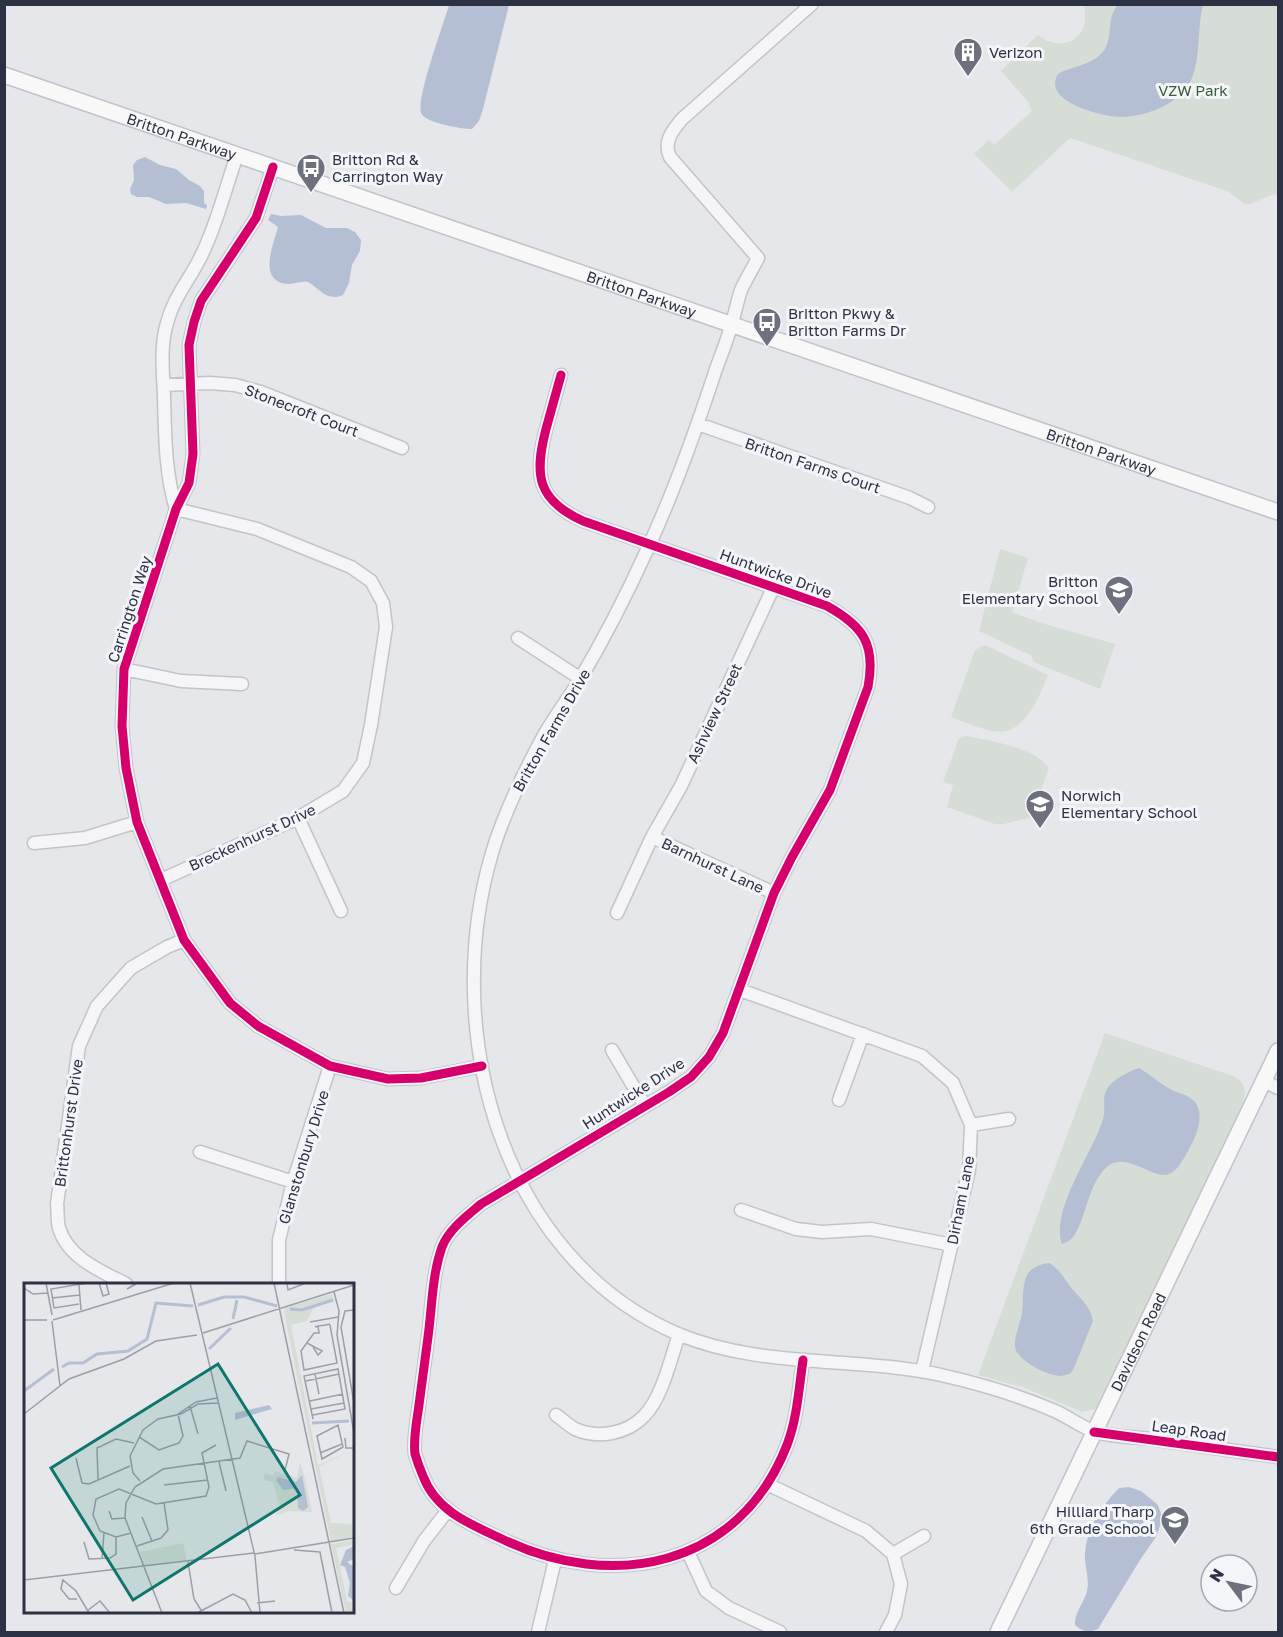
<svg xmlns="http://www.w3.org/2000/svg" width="1283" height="1637" font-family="'Golos Text',sans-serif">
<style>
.green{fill:#d5ddd6}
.water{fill:#b5bfd4}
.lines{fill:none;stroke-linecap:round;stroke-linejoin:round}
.minor-casing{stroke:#c3c4c8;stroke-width:15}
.major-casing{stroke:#c2c3c8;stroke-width:18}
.minor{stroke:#f5f5f7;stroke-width:12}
.major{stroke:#f8f8f8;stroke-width:15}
.cycleway-casing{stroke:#f4f5f9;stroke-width:13}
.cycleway{stroke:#d6006c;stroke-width:9}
.labels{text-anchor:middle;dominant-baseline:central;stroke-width:6;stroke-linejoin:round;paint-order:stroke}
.poi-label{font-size:15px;fill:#2c3144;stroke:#f4f5f9;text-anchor:start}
.park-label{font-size:15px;fill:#3a5f39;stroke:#f4f5f9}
.street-label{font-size:15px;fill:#2c3144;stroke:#f4f5f9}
.inset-river{fill:none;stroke:#b5bfd4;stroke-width:3}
.inset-road{fill:none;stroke:#9c9ea8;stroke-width:1.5}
.view{fill:#0f766e;fill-opacity:0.15;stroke:#0f766e;stroke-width:3}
.inset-edge{fill:none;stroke:#2c3144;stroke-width:3}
</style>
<rect width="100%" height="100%" fill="#e6e7ea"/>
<path class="green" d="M1089,5H1278V195L1274,194L1250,204H1245L1227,191L1070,138L1012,192L974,154L989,140L994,145L1032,111L1029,106L1030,104L1001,71L1038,35C1062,54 1091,39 1084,7Z
M1000,549L1028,558L1012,612L1041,623L1115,644L1100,689L1033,662L1032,656L979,631Z
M985,645L1048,675C1039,697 1024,738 992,731C978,728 964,722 951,717L975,650Z
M966,736C991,741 1034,747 1049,768L1042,787L1048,805L1043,814L1004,824H995L947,807L953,785L943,782L959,738Z
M1105,1033L1233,1076L1242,1082L1245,1092L1243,1103L1099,1403L1095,1409L1082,1412L1025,1388L978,1375Z"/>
<path class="water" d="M449,5H509L483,109L479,121L472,129C462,129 425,123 421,113C416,98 444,23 449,5Z
M1118,5H1203C1197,28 1201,55 1192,78C1182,103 1148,116 1123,117C1103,117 1041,102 1058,74C1072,66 1089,66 1101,54C1115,40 1105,18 1118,5Z
M145,157L160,165L176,169L189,180L200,186L204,191V203L207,205L206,209L186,203L166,204L149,197H137L131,194L130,189L134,180L133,165L137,160Z
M271,214L281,216L301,215L326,228H347L355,232L361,240L360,251L352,265L349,283L343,295C327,302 320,289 308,282C301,281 295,284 289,284C256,283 274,243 278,227L268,220Z
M1139,1068C1150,1074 1159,1083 1170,1089C1177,1093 1189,1095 1194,1101C1206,1114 1196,1137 1189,1149C1184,1158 1178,1171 1169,1174C1154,1180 1126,1151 1108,1166C1087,1184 1087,1218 1073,1237C1070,1241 1066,1242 1062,1244C1050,1209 1093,1153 1103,1119C1106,1110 1102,1099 1106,1091C1110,1081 1129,1071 1139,1068Z
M1049,1263C1062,1270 1065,1282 1075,1292C1083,1301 1091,1308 1093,1321L1074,1368L1070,1374C1067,1374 1064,1376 1060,1376C1048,1376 1017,1361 1015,1347C1014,1337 1020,1324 1022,1314C1025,1292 1017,1267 1049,1263Z
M1129,1487L1141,1491L1157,1504L1161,1513V1523L1156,1537L1140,1560L1098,1629C1088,1633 1083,1632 1075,1625C1074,1613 1084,1603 1087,1591C1090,1578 1084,1566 1085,1554C1086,1529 1102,1506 1119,1488Z"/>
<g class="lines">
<g class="minor-casing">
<path id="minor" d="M812,4L682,119C672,131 663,142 670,157L758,258C753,268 746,279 741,290C737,302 735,314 731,326C727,341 721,355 716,369C696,430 674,492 647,550C627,594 604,639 579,681C568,699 555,716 544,735C524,772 504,812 492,853C440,1028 499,1257 678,1334C762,1369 854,1356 941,1375C981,1384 1018,1395 1055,1411C1069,1417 1082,1428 1096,1432C1113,1437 1133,1437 1151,1439C1193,1445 1236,1451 1278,1457
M273,167L256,218L201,301L194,322L189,345L193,454L189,483L176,509L124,669L122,726L126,768L137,822L184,940L230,1003L258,1026L330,1066L388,1079L421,1078L482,1066
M561,375C556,393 551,411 546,429C534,475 537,500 583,521L827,606C863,626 876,644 868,687L830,790L792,857L774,893L723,1033L709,1057L691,1077L669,1092L481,1204C467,1216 449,1229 442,1247C432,1275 432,1308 428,1337C425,1359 422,1382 419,1405C417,1420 413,1439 415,1454C417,1461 420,1469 423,1476C436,1511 470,1524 502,1539C612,1592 739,1568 787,1445C797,1419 799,1388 803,1360
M164,385L210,383L235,385L261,392L402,448
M698,424L910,498L928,507
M176,509C165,473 165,433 164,396C163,372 160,346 167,323C173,299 187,283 198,262C214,233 226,187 237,155
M518,638L581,679
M124,669L181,681L242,684
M298,818L341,911
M652,837L774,893
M34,843L85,838L137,822
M161,880L298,818L343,791L363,763L371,725L386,627L383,603L371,581L351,567L257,529L176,509
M617,913L652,837L681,786L773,588
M740,990L922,1056L953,1083L971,1125L969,1170L922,1371
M612,1050L645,1106
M1264,1081L1278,1088
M839,1100L863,1034
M971,1125L1009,1119
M200,1152L293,1182
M741,1210L796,1229L822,1232L871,1229L952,1245
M126,1284C101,1271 68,1258 59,1228C57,1221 58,1211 57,1204L79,1046L97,1006L131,968L167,947L184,940
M279,1284V1240L293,1182L330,1066
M556,1415C562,1419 568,1425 575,1429C598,1439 627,1434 644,1416C662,1398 671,1358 679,1334
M767,1484L866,1531L893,1554L901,1584L895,1615L886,1632
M688,1552L706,1591L729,1608L780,1632
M893,1554L924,1536
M396,1588L424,1541L448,1510
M538,1632L555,1560"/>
</g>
<g class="major-casing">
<g id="major">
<path id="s1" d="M4,75L1278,512"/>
<path id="s2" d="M998,1632L1278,1051"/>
</g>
</g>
<use href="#minor" class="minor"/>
<use href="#major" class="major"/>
<g class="cycleway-casing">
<path id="cycleway" d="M273,167L256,218L201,301L194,322L189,345L193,454L189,483L176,509L124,669L122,726L126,768L137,822L184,940L230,1003L258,1026L330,1066L388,1079L421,1078L482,1066
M561,375C556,393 551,411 546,429C534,475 537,500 583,521L827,606C863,626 876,644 868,687L830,790L792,857L774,893L723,1033L709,1057L691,1077L669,1092L481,1204C467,1216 449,1229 442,1247C432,1275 432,1308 428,1337C425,1359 422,1382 419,1405C417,1420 413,1439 415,1454C417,1461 420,1469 423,1476C436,1511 470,1524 502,1539C612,1592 739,1568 787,1445C797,1419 799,1388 803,1360
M1094,1432L1278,1457"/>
</g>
<use href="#cycleway" class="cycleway"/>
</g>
<defs>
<g id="building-pin" transform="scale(1.5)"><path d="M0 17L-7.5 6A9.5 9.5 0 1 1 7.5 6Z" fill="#6d717e" stroke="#f4f5f9"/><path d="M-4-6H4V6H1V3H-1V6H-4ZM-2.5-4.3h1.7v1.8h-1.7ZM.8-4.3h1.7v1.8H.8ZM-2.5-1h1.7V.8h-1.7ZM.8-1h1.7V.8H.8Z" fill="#fff"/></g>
<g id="bus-pin" transform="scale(1.5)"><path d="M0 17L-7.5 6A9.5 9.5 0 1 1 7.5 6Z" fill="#6d717e" stroke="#f4f5f9"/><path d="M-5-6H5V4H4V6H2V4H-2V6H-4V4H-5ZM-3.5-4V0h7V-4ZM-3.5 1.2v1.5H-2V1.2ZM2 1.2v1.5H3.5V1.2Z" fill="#fff"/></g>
<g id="school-pin" transform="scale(1.5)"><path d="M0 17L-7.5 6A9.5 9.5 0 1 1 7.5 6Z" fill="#6d717e" stroke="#f4f5f9"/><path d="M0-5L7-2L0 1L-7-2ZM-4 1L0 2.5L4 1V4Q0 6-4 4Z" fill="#fff"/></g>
</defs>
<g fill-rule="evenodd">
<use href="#building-pin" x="968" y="52"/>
<use href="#bus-pin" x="311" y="168"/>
<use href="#bus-pin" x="767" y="322"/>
<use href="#school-pin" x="1119" y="590"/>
<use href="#school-pin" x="1040" y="804"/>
<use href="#school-pin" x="1175" y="1520"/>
</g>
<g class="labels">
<g class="poi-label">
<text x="989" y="52">Verizon</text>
<text x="332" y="159">Britton Rd &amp;<tspan x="332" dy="17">Carrington Way</tspan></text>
<text x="788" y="313">Britton Pkwy &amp;<tspan x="788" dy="17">Britton Farms Dr</tspan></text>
<text x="1098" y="581" text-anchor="end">Britton<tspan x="1098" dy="17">Elementary School</tspan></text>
<text x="1061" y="795">Norwich<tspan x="1061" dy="17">Elementary School</tspan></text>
<text x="1154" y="1511" text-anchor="end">Hilliard Tharp<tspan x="1154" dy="17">6th Grade School</tspan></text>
</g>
<g class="park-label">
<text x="1193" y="90">VZW Park</text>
</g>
<g class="street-label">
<text stroke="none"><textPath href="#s1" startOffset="188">Britton Parkway</textPath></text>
<text stroke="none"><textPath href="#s1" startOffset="674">Britton Parkway</textPath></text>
<text transform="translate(302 410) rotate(21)">Stonecroft Court</text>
<text stroke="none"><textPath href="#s1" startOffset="1160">Britton Parkway</textPath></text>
<text transform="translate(813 465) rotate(19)">Britton Farms Court</text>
<text transform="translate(776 573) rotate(20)">Huntwicke Drive</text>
<text transform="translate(129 609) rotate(-72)">Carrington Way</text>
<text transform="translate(714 713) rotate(-65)">Ashview Street</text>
<text transform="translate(551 730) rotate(-60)">Britton Farms Drive</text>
<text transform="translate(252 837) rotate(-25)">Breckenhurst Drive</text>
<text transform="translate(713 865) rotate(25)">Barnhurst Lane</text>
<text transform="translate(633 1093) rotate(-33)">Huntwicke Drive</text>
<text transform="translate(68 1123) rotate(-82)">Brittonhurst Drive</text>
<text transform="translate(303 1157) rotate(-73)">Glanstonbury Drive</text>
<text transform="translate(960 1200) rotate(-79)">Dirham Lane</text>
<text stroke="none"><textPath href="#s2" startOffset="322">Davidson Road</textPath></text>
<text transform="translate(1189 1430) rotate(8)">Leap Road</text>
</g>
</g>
<g transform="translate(24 1283)">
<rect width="330" height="330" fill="#e6e7ea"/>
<path d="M308,11L310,19L291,22L283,38L267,42L294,182L330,167L295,183L307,240L330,241V254L307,259L259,25L264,43L260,25ZM276,179L281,196L288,229L265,228L251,233L256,225L249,199L239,197L241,190L249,193L251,188L273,195ZM330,257V261L312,265L323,318L330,320V330H322L307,261ZM159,260L163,277L120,283L116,269Z" fill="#d5ddd6"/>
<path d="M245,122L248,126L211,137V130ZM278,192L284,224L279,228L274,225L273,205L259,207L252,197L254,194L272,199ZM330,263V276L323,279L330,284V318L324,313L326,300L321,284L316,282L322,267Z" fill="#b5bfd4"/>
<path class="inset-river" d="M174,22L200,14H220L253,23M266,26L278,27L309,17M209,36L213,17M185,66L207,45M38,84L45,80H59L73,71L104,68L123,56L132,20L169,23M0,108L30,86M288,140L325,138"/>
<path class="inset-road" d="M22,0L28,32M75,0L79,13L85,11L82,0M166,0L231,273L236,330M250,0L320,330M263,0L264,7L282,0M112,1L103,6L113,0M55,2L57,27M0,5L9,11L24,10M310,9L315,28L313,52L330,150M28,15L56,12M55,21L30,25L27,6L63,0M330,27L321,28L317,44L330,120M0,37H23M29,37L150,0M28,38L36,103M286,39L314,34M291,44L294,43L302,42L305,41L306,42L313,80L280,87L277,68L290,50H295L294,43M179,50L330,2M283,60L298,68L294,72L289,64M291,91L295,111M282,98L315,91M286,118L319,111M166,123L174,151M287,126L320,120M0,131L45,96L100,76L132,58L173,52M154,131L172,119L193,115M289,132L321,126L314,86L280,93L289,136M314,142L319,164L298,176L293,153ZM115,154L135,167L155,160L159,153L154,131M321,155L322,165H330M296,170L318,161M52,175L58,200M195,179L202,208M74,196L73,165L92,156L110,160M116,198L109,190L106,173L119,147L134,136L157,131L174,121L194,120M58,200L65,201L106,183M140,202L184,197M85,228L88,236L101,235M118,234L128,258M107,250L92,254L76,248L69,232L72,216L95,206L132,221L182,213L185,204L178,170L192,162M60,259L65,276L86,275L92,271V254M113,263L137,255L144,247L140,220M270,267L296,269L308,330M231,271L330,255M78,276L80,250M164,279L170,316L177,327M39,296L37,306L45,316H53M0,297L230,270M39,297L52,308L65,330M233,320L251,318M63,328L76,318L86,330M138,330L101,235L102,220L111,204L139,186L216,175L223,158L265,171L261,187M173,330L209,311L221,317L228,330"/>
<path class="view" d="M194,81L276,212L109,317L27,185Z"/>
<rect width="330" height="330" class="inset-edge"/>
</g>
<rect width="1283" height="1637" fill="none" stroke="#2c3144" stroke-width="12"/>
<g transform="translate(1229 1583) rotate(302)"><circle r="28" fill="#f4f5f9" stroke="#a4a7b1" stroke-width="1.5"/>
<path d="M0-4.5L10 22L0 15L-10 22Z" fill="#6d717e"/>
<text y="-9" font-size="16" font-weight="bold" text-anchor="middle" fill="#2c3144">N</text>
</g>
</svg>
